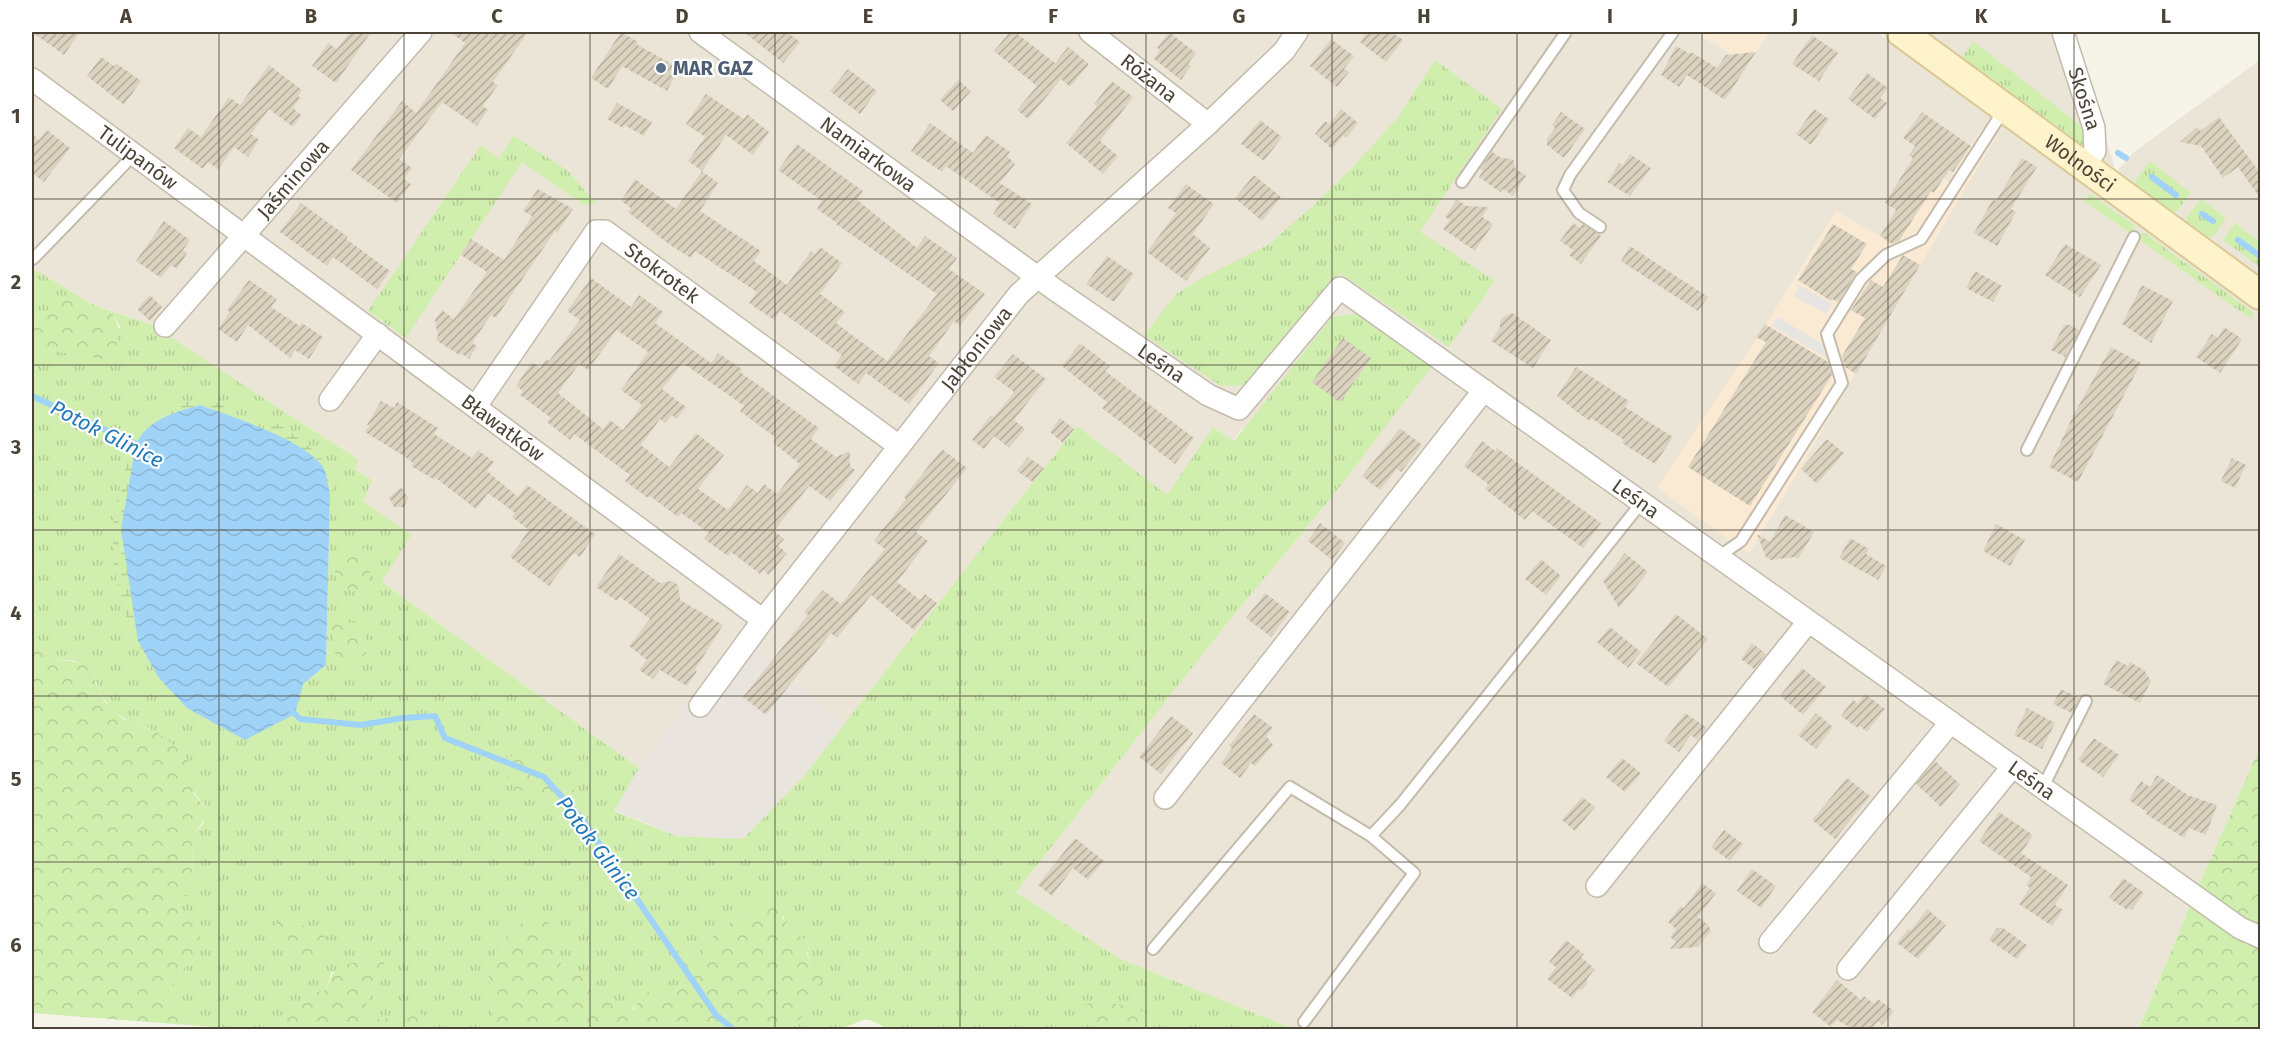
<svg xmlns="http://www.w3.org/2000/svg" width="2292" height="1061" font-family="'Fira Sans',sans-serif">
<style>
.residential{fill:#ebe5d7}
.commercial{fill:#faead3}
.industrial{fill:#e9e4de}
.grass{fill:url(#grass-tufts);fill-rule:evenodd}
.forest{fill:url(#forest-crowns)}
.wetland{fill:url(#wetland-marsh)}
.parking{fill:#e7e5e1}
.water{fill:url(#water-waves)}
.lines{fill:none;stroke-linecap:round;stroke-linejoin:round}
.stream{stroke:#a0d3f8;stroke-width:6}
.building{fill:url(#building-hatch);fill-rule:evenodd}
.lane-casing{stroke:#c3bbab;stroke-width:14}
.street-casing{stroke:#c3bbab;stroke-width:24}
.secondary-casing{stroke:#dbc995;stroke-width:32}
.lane{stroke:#fff;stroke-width:10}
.street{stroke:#fff;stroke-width:21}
.secondary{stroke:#fff3cb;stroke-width:28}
.grid{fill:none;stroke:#4b4336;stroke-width:1.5;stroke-opacity:0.55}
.service-dot{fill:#5c6f8a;stroke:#fff;stroke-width:2}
.labels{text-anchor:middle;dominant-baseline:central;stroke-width:4.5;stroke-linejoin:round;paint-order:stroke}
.service-label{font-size:20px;font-weight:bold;fill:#4e5e75;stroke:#fff;text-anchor:start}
.street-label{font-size:20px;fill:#4b4336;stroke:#fff}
.water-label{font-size:21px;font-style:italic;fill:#2178bb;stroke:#fff}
.neatline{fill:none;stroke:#4b4336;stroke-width:2}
.grid-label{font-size:20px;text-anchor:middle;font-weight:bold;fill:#4b4336}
</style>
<defs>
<pattern id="grass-tufts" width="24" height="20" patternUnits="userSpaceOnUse" patternTransform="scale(1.5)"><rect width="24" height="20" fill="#d0eeae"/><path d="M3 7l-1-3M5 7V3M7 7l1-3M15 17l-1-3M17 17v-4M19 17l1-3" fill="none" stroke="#b4cd96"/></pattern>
<pattern id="forest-crowns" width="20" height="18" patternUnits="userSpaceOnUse" patternTransform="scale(1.5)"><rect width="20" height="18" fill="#d0eeae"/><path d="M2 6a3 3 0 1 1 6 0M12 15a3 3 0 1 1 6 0" fill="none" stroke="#b4cd96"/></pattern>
<pattern id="wetland-marsh" width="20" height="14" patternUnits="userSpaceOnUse" patternTransform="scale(1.5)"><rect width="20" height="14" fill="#d0eeae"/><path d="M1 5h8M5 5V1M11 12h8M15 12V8" fill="none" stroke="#b4cd96"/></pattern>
<pattern id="water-waves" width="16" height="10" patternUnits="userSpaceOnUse" patternTransform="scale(1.5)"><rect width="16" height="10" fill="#a0d3f8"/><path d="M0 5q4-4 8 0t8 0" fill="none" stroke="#8bb6d5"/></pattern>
<pattern id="building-hatch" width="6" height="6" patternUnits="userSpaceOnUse" patternTransform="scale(1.5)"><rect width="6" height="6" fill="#dcd2c0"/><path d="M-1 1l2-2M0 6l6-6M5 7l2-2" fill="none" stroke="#b4ac9d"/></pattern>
</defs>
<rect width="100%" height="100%" fill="#f6f3e9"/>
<path class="residential" d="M32,32H1695L1747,64L1770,32H1877L2260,310V747L2198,887L2138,1029H1294L1120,959L1016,892L1225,626L1334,494L1243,428L1233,441L1214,427L1167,496L1077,426L844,726L614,810L639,768L381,581L354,468L359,460L150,324L92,304L32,268Z
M1923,32H2073L2116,172L2134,152L2260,60V280Z"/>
<path class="commercial" d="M1695,32H1770L1747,64Z
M1983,127L1996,137L1749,554L1657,488L1758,337L1836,211L1880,236L1923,165L1950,182L1953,172Z"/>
<path class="industrial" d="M755,650L845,724L803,777L743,839L676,836L614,810L639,768L686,702L702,714Z"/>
<path class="grass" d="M1973,41L2086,130L2087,144L2083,146L1961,59Z
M1435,60L1502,109L1420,232L1495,281L1449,347L1340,273L1250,385L1221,386L1144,335L1175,295L1202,278L1268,245L1306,212L1350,170L1398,117Z
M514,136L567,170L596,203L584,205L522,162L406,338L368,311L481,145L499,158Z
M2150,161L2191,193L2176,212H2172L2136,186L2135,181Z
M2090,194L2135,226L2131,234L2084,201Z
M2201,199L2226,218L2213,237H2207L2187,223L2186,218Z
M2235,223L2260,242L2259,266L2223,240Z
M2143,232L2254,313L2251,319L2138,239Z
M32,268L92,304L54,298C48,309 46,318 32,319Z
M111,311L150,324L359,460L354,469L372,480L363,501L411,535L382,582L639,768L614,811L676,836L743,839L803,777L1077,426L1167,495L1213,427L1234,441L1332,317L1363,313L1435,362L1334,494L1225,626L1016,892L1120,959L1294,1029H1136L1148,1022L1095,1028L1101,1029L888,1030C860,1009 861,1026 837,1029C822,1031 805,1029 790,1029L802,1018L805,1001L809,992L822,980C814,968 805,960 809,945L797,933L788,929L783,916L755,911L742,914L715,934L697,953L685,957L680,964V982L674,994L665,996L643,994C636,1005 635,1011 621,1012L612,1001L594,995L583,977L559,962L556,945L529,919C515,926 489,958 488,975C488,981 492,987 492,993C493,1007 491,1018 500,1029H432C412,988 392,1033 364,1014C365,1002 373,992 373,980L385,975L368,957L331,973L326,990L308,994L298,1004L284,1011L285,1029H243L200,1026L165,995L182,970L198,957L190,921L178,909L179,898L192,881L193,835L204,823L206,807C186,785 175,757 157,734C152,728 143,726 136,724C113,715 98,697 94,672L75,661L56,659L32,644V352L47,350L109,359L120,326ZM330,494L326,665L303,684ZM291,943L334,949L306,965L297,961Z"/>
<path class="forest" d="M54,297L92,304L111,311C123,332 121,340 109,360L47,350L32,352V319C46,318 48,309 54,297Z
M356,545L365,546C373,558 370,576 366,589L356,592L339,585C335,572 331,564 338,551Z
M338,615L348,623H357C364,631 368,645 366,655L347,660L338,659L334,651L330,619Z
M32,644L56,659L86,664L94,672L96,684L105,702L123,719L155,731L180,750L196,773L193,793L206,808L208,815L193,835L192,881L189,895L179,898L178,909L190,921L201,938L198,957L182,970L166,995L200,1026L32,1013Z
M2260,747V924L2240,916L2198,887Z
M517,755L534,759L577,793L576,812L570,818L561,817L547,804L508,783L504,765L507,757Z
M2192,901L2260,944V1029L2138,1030Z
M758,902C774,902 783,916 788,929L797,933L809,945L807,954L810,963L827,969L822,980L809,992L805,1001L802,1018L790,1029L500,1030C491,1018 493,1007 492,994C491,984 486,975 489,966C492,957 519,922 528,919C533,917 541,919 547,919L556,945L559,962L583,977L594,995L612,1001L621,1012L634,1009L643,994L647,992L665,996L674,994L680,982V964L685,957L697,953L715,934L742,914L755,911Z
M279,921C298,921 320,931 334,944V949L310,964L306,965L297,962L291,943L277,929L276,924Z
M368,957L376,958L384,962L386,970L385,975L373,980C373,992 365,1002 364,1014C392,1033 412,988 432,1029H285L284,1011L289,1003L298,1004L308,994L326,990C337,958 342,970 368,957Z
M1091,1002C1111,1003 1129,1004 1147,1014L1148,1022L1136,1029L1095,1028L1083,1014L1084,1006Z"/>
<path class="wetland" d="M182,401L213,402L225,405L219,418L303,684L295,714L245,740C229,731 199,718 186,706C119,645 95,549 127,465C132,452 145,427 154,417C162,411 173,406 182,401Z
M266,419L274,421C293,434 332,458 333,484C334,490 331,497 330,503L262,435Z"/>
<path class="parking" d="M1799,285L1832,304L1826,314L1794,296Z
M1778,317L1832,350L1827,358L1772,326Z"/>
<path class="water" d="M200,405C232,417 304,439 323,467C327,474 328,486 330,494L326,665L303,684L295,714L245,740L187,708L159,678L138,641L121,529L136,444C148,419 176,412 200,405Z"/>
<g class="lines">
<path class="stream" d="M2118,153L2126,158
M2152,177L2176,195
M2202,214L2213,221
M2238,240L2260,256
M32,396L143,447
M291,710L300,719L361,725L403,718L435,716L445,738L544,777L583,820L716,1015L734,1030"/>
</g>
<path class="building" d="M32,32H80L64,55Z
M350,32H371L336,83L312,66L328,43L337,49Z
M450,32H528L493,82L498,85L483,106L488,110L477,126L442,102L399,159L412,168L404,179L411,184L397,203L351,170L402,101L416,113L465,43Z
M621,32L638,42L636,44L679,68L667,91L622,66L608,89L591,78Z
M744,32H787L800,42L783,63Z
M1010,32H1015L1055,63L1068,47L1089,64L1070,87L1061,79L1028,119L1017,110L1037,86L994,51Z
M1169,32L1196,53L1188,64L1191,66L1181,80L1154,59L1160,50L1157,48Z
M1367,32H1391L1403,40L1386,62L1360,42Z
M1812,35L1838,53L1819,81L1792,64Z
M1331,39L1354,56L1344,69L1349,72L1337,87L1310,66Z
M1676,46L1690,54L1691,52L1717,68L1726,55L1756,52L1725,100L1687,75L1679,87L1661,75Z
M101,57L114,66L117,64L141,81L124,105L87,76Z
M269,65L302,90L298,96L300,98L293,108L301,115L293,127L269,109L251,134L259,140L248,157L234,147L218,169L208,162L203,169L174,148L188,128L201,137L229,97L240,105Z
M848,69L877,91L860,114L830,91Z
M1867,73L1888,88L1880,98L1887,103L1875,119L1848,99Z
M958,80L971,91L953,111L940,100Z
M1112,81L1133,97L1100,141L1118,156L1103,174L1066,143L1097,106L1094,104Z
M706,94L744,119L747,114L769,132L753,155L726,135L702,171L688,161L705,137L686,124Z
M617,103L652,122L644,136L624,125L623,128L607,119Z
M1341,109L1358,123L1346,138L1343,136L1332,149L1315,134L1325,121L1329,124Z
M1814,109L1829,119L1811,145L1796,134Z
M1561,112L1585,129L1564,158L1547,145V139L1555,128L1552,125Z
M1922,112L1971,146L1953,172L1949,170L1934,193L1931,191L1899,241L1892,244L1880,236L1896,210L1885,203L1913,158L1909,155L1915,146L1903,138Z
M2219,117L2260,173V198L2238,167L2223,178L2201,146L2180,142L2197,127L2200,131Z
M1260,120L1282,137L1264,161L1241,144Z
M930,123L973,153L986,135L1010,152L1007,156L1015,164L1000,183L1032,204L1015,229L993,214L1000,203L946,166L942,172L911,151Z
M47,130L70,148L44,182L32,173V134L39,140Z
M797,144L863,191L857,200L917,248L925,236L957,258L949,269L985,294L960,326L954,321L929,356L939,363L909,404L866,373L858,384L834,366L842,355L780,311L774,320L749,303L757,292L695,251L691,258L670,245L628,212L631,208L621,201L635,179L676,209L702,171L718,183L700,211L761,251L754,261L787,285L811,251L815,254L820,247L842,263L820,294L845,312L836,323L887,361L937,294L836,224L837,223L817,209L822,201L778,170Z
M1492,152L1501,158L1513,159L1515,168L1526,176L1513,196L1503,189L1500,192L1479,177L1483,171L1480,169Z
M1630,154L1651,168L1630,196L1607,182L1619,163L1623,165Z
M2022,158L2037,167L2011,209L2016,212L1997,246L1974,233L1993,199L1996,201Z
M1254,175L1281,197L1262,221L1235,198Z
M1186,184L1214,204L1193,234L1210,248L1186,281L1147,252L1176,213L1168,208Z
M538,189L573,209L557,233L555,231L496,318L491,315L472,343L477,346L469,359L461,353L459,355L436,340L438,336L435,320L442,310L454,319L487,272L461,255L471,239L504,260L532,216L523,211Z
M1457,199L1466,206L1489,207L1482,217L1493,224L1475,251L1443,229L1450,220L1445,217Z
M301,203L348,237L346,239L390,271L377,289L333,257L327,266L280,232Z
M164,221L190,240L183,250L187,253L177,269L171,265L161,278L136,261Z
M1573,223L1580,228L1583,224L1601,236L1581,264L1569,255L1573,250L1560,241Z
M1833,224L1867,244L1851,269L1857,272L1838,302L1832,299L1831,301L1798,280Z
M2065,244L2101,265L2080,297L2045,275Z
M1630,246L1708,297L1698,311L1621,261Z
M1903,255L1920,265L1856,374L1845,367L1842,356L1865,318L1851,310L1871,280L1883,287Z
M1107,256L1134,274L1114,302L1086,284Z
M1975,271L2002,286L1993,302L1966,288Z
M591,278L631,307L639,295L663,312L655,323L711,363L718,353L742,369L740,372L819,428L811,439L836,457L850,451V466L855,470L830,501L809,486L774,531L784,539L778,546L787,553L769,575L763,570L760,574L731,552L728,556L704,539L709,533L681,513L678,517L650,496L648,498L625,481L630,475L574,434L570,440L547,422L551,418L520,395L523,391L516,386L532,362L540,368L546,359L549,361L580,320L567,311ZM617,330L648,352L621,390L642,405L623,430L610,420L603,429L558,393L579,364L588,370ZM683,363L744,406L740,411L776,438L773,443L800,464L777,494L764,484L758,493L747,485L728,510L698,489L724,455L705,440L696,433L669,467L641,445L660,419L665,423L672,415L677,419L686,407L662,389Z
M249,280L277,299L271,307L300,326L302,323L323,337L309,359L295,350L290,358L248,325L237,342L218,329L230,312L227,310Z
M2142,285L2173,301L2151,343L2122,324Z
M150,295L162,307L150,321L137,309Z
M1512,313L1551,340L1533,368L1491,341L1500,328V321L1503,317Z
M1765,324L1828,362L1832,375L1750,506L1688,467L1766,342L1756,337Z
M2064,325H2070L2079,330L2065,357L2051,350Z
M2224,327L2242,339L2220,373L2196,357L2212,334L2218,338Z
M1343,338L1371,358L1340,402L1312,382Z
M1080,343L1110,366L1105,371L1194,438L1175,464L1102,408L1107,402L1062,366Z
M2111,347L2141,363L2078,482L2049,467L2073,416Z
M1013,354L1046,379L1014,420L1025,429L1009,448L994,436L984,449L972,440L991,415L994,417L1014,392L994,377Z
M1576,367L1629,401L1625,407L1673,437L1655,464L1622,443L1624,440L1591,418L1590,421L1578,413L1557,396Z
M381,401L394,408L397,402L438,428L434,434L472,458L478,450L494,462L487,471L518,497L527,485L595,534L580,557L574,553L549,586L510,557L529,530L512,517L515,513L488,493L476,509L436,478L435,480L411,466L413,463L404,456L365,432L369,426L367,425Z
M1060,418L1074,429L1063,443L1050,432Z
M1400,428L1422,445L1401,472L1397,469L1380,490L1362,476Z
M1827,439L1844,453L1817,484L1801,469Z
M1482,441L1495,451L1497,448L1601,523L1583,548L1532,511L1525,520L1485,489L1488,484L1464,466Z
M942,449L967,468L916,532L928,541L897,582L920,600L925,594L937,603L914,630L871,595L837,638L831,633L766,715L743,697L808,615L804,612L823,590L841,604L885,549L874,541L906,499L904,497Z
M1028,457L1044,468L1033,482L1017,471Z
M2232,458L2246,465L2235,488L2221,481Z
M401,487L408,498L404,507H394L389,497Z
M1785,515L1814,532L1798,559L1794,557L1771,560L1766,557L1757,534L1770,542Z
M1320,523L1345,543L1332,560L1308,541Z
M1996,524L2025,540L2010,566L1983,551Z
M1850,538L1869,549L1866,554L1886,566L1878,580L1839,558Z
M1625,553L1648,572L1619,608L1603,581Z
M619,554L660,583L672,581L678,585L680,600L723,625L695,670L697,671L687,686L660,670L653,679L639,670L647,660L629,646L650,619L620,597L617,601L596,587Z
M1541,559L1561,576L1546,595L1525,579Z
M1265,593L1290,612L1271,637L1246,618Z
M1676,614L1708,639L1668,687L1636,663Z
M1610,627L1641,652L1628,668L1597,642Z
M1752,643L1766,654L1754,669L1741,659Z
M2116,660L2128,666L2130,662L2144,670L2151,681L2140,703L2103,684Z
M1802,668L1826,687L1803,715L1780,696Z
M2061,689L2079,698L2072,713L2053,704Z
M1865,694L1885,709L1867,732L1860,726L1858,728L1841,716L1853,700L1858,704Z
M2027,708L2055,723L2042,749L2014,735Z
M1685,713L1707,728L1697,740L1691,735L1679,752L1664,741Z
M1816,713L1833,727L1816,749L1798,735Z
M1254,714L1273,728L1266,736L1273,745L1255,766L1251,763L1240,778L1221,763L1232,748L1229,746Z
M1171,716L1193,733L1161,774L1139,757Z
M2094,738L2119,755L2103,777L2078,760Z
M1622,758L1641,773L1625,792L1606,777Z
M1935,761L1960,784L1941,807L1916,784Z
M2157,775L2188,795L2217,805L2206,835L2189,828L2184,838L2146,814L2147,812L2129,800L2141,781L2150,787Z
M1847,778L1870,796L1835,839L1812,820Z
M1582,797L1595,807L1575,831L1562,820Z
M1999,812L2033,835L2021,853L2068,885L2055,905L2063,910L2052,926L2019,904L2030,888L2026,885L2031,877L1979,841Z
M1724,830L1743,844L1730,861L1711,847Z
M1075,838L1104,861L1088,880L1073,868L1052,896L1038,885Z
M1752,869L1776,886L1761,908L1737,891Z
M2123,878L2144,893L2132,910L2129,908L2127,910L2109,898Z
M1702,883L1716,893L1698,917L1708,925L1711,931L1698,947L1670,949L1676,942L1670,937L1676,929L1668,922L1681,906L1684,908Z
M1927,909L1946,925L1918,959L1897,943L1908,929L1911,930Z
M1997,928H2003L2027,945L2017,959L1989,940Z
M1566,940L1584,954L1581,957L1595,969L1587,979V984L1583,989L1579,990L1572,998L1547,979L1556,967L1549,962Z
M1837,980L1861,1000L1864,996L1874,1004L1878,999L1894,1011L1882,1025L1878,1021L1871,1029H1853L1837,1020L1831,1027L1812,1012Z"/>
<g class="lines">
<g class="lane-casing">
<path id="lane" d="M1462,182L1566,32
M1600,227L1579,213L1563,190L1570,175L1673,32
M33,259L125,164L133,153
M2027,450L2134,237
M1718,557L1741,541L1842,383L1827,334L1861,279L1886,255L1921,239L2005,108
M2043,787L2086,701
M1153,949L1290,787L1371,836
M1304,1022L1414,873L1371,836L1400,805L1642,502"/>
</g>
<g class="street-casing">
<g id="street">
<path id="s1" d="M700,32L1054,289L1208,395L1239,409L1340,288L2240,928L2260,937"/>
<path id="s2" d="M1090,32L1208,124"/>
<path id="s3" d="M2063,32L2094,128L2095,151L2084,165"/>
<path id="s4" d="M32,79L763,620"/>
<path id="s5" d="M165,326L421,32"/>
<path d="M330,400L378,334"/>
<path id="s6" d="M476,406L596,231H605L899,446"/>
<path id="s7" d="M700,706L763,620L1019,294L1208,124L1284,51L1297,32"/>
<path d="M1165,798L1484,390"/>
<path d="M1597,886L1808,622"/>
<path d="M1770,942L1951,722"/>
<path d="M1848,969L2013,766"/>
</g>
</g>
<g class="secondary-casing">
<g id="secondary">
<path id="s8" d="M1901,32L2260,295"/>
</g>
</g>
<use href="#lane" class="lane"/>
<use href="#street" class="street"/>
<use href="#secondary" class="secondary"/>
</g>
<path class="grid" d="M219,32V1030M404,32V1030M590,32V1030M775,32V1030M960,32V1030M1146,32V1030M1332,32V1030M1517,32V1030M1702,32V1030M1888,32V1030M2074,32V1030M32,199H2260M32,365H2260M32,530H2260M32,696H2260M32,862H2260"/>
<circle class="service-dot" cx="661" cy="68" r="6"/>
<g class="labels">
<g class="service-label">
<text x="673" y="68">MAR GAZ</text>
</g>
<g class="street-label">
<text stroke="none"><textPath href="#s2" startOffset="75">Różana</textPath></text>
<text stroke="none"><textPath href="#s3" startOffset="70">Skośna</textPath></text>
<text stroke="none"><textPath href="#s1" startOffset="208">Namiarkowa</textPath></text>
<text stroke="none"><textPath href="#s4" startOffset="132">Tulipanów</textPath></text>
<text stroke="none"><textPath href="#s8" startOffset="222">Wolności</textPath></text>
<text stroke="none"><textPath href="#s5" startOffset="195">Jaśminowa</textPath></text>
<text stroke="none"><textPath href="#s6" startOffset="292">Stokrotek</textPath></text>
<text stroke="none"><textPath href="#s7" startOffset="452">Jabłoniowa</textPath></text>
<text stroke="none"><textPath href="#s1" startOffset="568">Leśna</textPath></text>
<text stroke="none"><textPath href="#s4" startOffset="586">Bławatków</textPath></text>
<text stroke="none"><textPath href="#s1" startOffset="1179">Leśna</textPath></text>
<text stroke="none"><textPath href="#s1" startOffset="1665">Leśna</textPath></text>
</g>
<g class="water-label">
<text transform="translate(107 434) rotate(27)">Potok Glinice</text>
<text transform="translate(598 848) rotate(53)">Potok Glinice</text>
</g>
</g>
<rect width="2292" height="1061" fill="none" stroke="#ffffff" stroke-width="66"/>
<rect x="33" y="33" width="2226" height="995" class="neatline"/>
<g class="grid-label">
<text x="126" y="23">A</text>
<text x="311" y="23">B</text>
<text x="497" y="23">C</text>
<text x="682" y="23">D</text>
<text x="868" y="23">E</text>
<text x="1053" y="23">F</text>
<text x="1239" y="23">G</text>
<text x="1424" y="23">H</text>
<text x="1610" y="23">I</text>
<text x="1795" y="23">J</text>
<text x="1981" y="23">K</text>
<text x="2166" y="23">L</text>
<text x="16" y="123">1</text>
<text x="16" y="289">2</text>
<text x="16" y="454">3</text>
<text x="16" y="620">4</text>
<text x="16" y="786">5</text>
<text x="16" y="952">6</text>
</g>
</svg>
